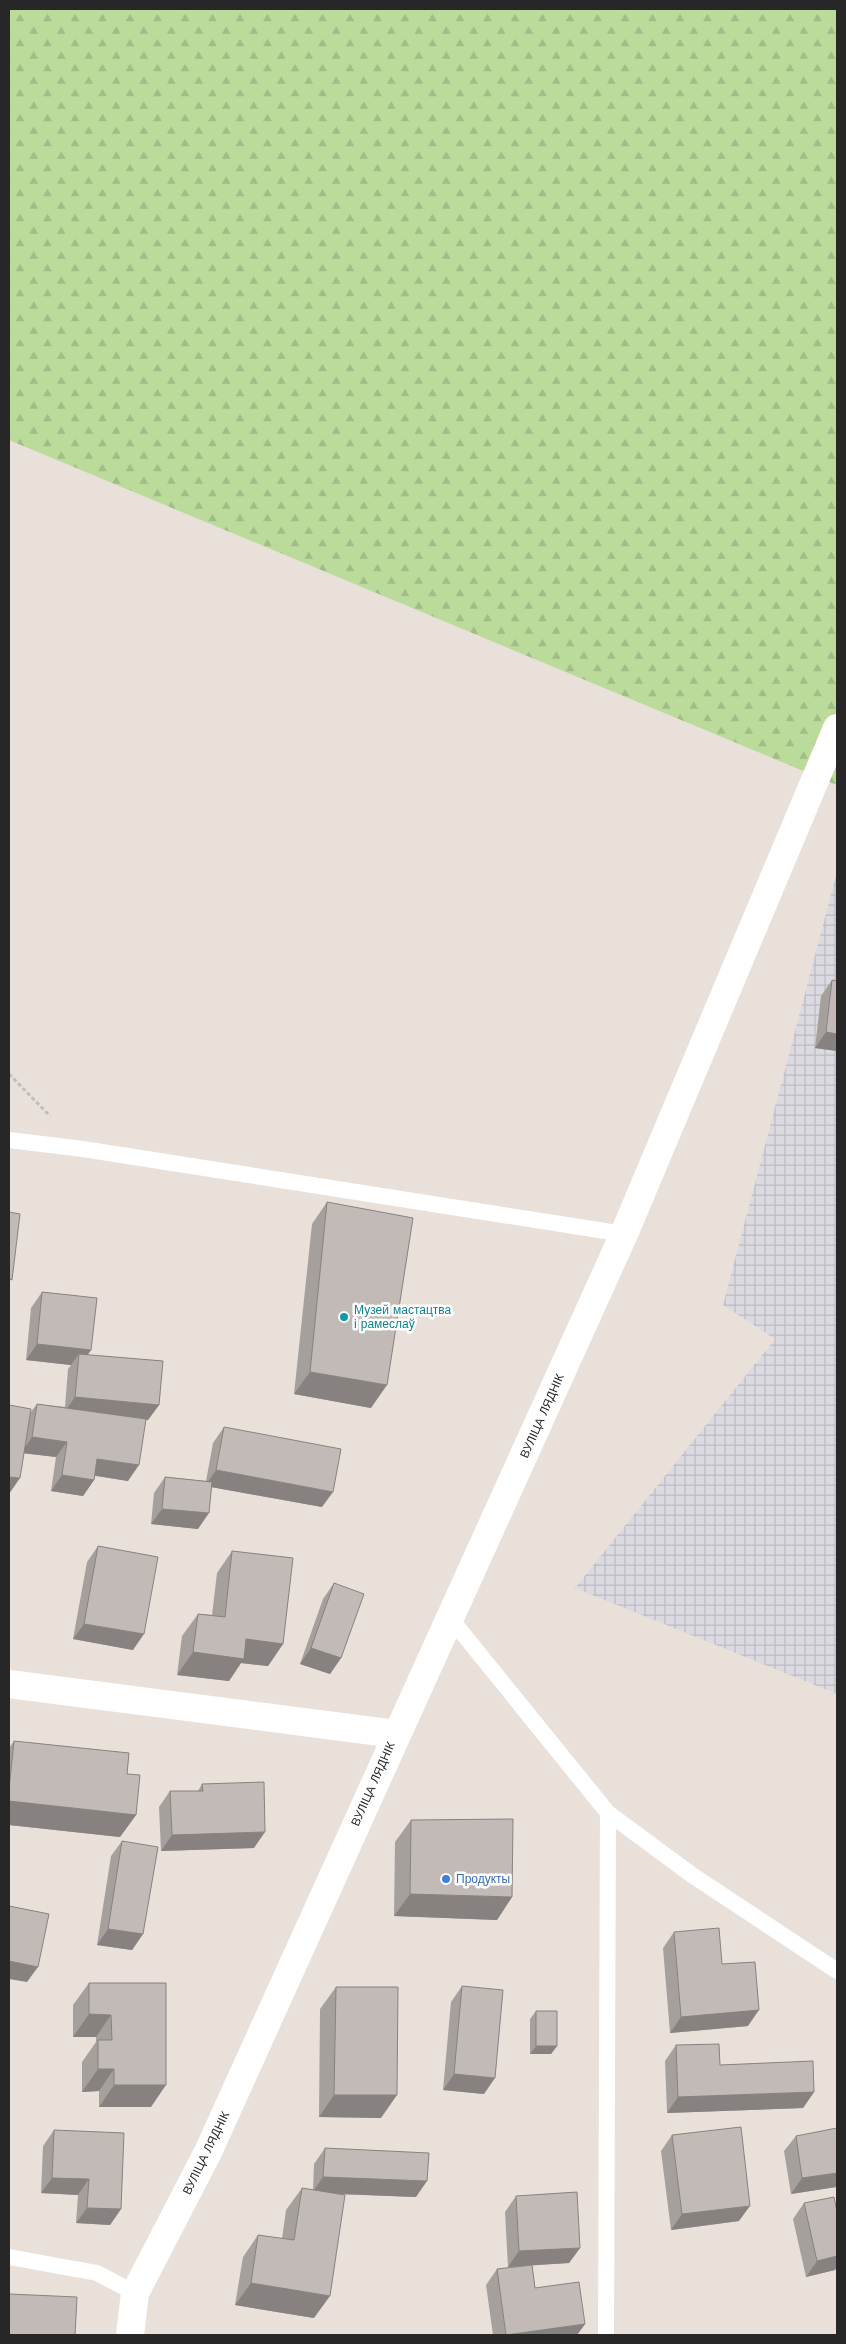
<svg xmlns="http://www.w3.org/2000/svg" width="846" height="2344" font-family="'Work Sans',sans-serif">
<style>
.industrial{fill:url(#industrial-grid)}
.forest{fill:url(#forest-firs)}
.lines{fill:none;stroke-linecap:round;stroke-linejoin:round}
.path{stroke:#bebebe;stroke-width:3;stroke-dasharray:4 2.5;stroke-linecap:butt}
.service{stroke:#fff;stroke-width:16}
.minor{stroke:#fff;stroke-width:28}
.wall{fill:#a6a09d}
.shaded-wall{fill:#878280}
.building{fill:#c1bab7;stroke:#878280}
.culture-dot{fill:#0f9aa8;stroke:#fff;stroke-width:2}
.shop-dot{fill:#3f7fe0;stroke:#fff;stroke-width:2}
.labels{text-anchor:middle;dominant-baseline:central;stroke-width:5;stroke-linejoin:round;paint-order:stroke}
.culture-label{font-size:12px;fill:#0d838f;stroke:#fff;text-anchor:start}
.street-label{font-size:12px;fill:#272727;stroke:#fff}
.shop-label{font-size:12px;fill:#366cbe;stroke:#fff;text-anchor:start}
</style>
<defs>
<pattern id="industrial-grid" width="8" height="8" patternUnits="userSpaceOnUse" patternTransform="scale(1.25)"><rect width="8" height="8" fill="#dbdae1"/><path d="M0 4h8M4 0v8" fill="none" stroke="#bcbbc1"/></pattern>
<pattern id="forest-firs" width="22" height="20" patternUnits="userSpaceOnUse" patternTransform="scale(1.25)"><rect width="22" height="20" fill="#bbdb9b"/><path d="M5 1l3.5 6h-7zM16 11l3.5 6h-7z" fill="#a1bc86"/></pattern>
</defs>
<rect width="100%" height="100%" fill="#e9e0da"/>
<path class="industrial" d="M837,872V1694L575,1588L775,1339L723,1305Z"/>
<path class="forest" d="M9,9H837V785L9,440Z"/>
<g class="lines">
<path class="path" d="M9,1074L50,1116"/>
<path class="service" d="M9,1140L83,1149L624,1234
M451,1619L608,1813L692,1875L837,1971
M9,2257L97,2273L135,2293
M606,2335L608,1813"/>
<path class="minor" d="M9,1684L396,1734
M130,2335L135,2293L208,2152L624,1234L837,728"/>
</g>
<path class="wall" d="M832,980L837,1051L815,1048L821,996Z
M327,1202L371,1408L294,1394L312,1224Z
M42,1292L91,1350L88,1354L159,1405L148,1420H146L128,1481L95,1476L94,1480L83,1496L51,1491L56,1457L24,1453L9,1494L30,1413L37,1404L65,1407L68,1369L71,1365L26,1360L31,1308Z
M224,1427L322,1507L212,1487L198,1529L151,1524L154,1493L165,1477L206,1481L213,1443Z
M98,1546L133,1650L73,1639L87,1562Z
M232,1551L283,1644L268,1666L241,1663L229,1681L177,1675L182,1636L198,1614L212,1615L217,1573Z
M334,1583L341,1658L330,1674L300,1664L323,1599Z
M14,1741L127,1774L136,1815L120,1837L9,1825V1748Z
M202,1784L254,1848L161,1851L159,1807L170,1791H198Z
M411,1820L512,1897L497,1920L394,1916L395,1842Z
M122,1841L143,1934L132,1950L97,1945L111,1856Z
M674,1932L722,1964L748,2026L670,2033L663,1948Z
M89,1983H166L151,2107H99V2091L82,2092V2062L96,2042V2037H73V2005Z
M462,1986L484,2094L443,2090L451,2002Z
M336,1987L381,2118L319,2117L320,2009Z
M536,2011L557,2046L551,2054H530V2019Z
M676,2045L720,2065L814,2092L803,2108L667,2113L665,2061Z
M54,2130L121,2209L110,2225L76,2223L78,2195L41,2193L43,2146Z
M672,2135L739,2221L671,2230L661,2151Z
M796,2136L836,2187L791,2194L784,2151Z
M325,2148L416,2197L342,2194L314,2318L235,2305L243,2257L258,2235L282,2239L286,2210L302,2188L313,2190L314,2164Z
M516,2196L580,2248L569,2263L532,2265L535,2288L585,2324L577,2335H493L486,2285L497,2269L524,2266L508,2267L505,2212Z
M804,2203L837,2212V2267L835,2270L806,2277L793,2219Z"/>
<path class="shaded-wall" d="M826,1032L837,1034V1051L815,1048Z
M37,1344L91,1350L80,1366L79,1354L71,1365L26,1360Z
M310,1372L387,1385L371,1408L294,1394Z
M75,1397L159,1405L148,1420L64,1413Z
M32,1437L67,1442L56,1457L21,1453Z
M97,1459L139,1465L128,1481L86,1474Z
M216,1470L333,1492L322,1507L205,1486Z
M62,1475L94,1480L83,1496L51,1491Z
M9,1477L20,1478L9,1494Z
M162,1509L209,1513L198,1529L151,1524Z
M84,1624L144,1634L133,1650L73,1639Z
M246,1639L283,1644L268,1666L241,1663L229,1681L177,1675L193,1652Z
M311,1648L341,1658L330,1674L300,1664Z
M9,1801L136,1815L120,1837L9,1825Z
M265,1832L254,1848L161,1851L172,1835Z
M410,1894L512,1897L497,1920L394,1916Z
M108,1929L143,1934L132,1950L97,1945Z
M9,1961L38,1967L27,1982L9,1979Z
M759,2010L748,2026L670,2033L681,2017Z
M89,2014L111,2015L96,2037H73Z
M536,2046H557L551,2054H530Z
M98,2069H114L99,2091L82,2092Z
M454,2074L495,2078L484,2094L443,2090Z
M114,2085H166L151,2107H99Z
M814,2092L803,2108L667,2113L678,2097Z
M334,2095H397L381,2118L319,2117Z
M837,2173V2185L836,2187L791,2194L802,2178Z
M323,2177L427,2181L416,2197L312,2193Z
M52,2178L89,2179L78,2195L41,2193Z
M750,2206L739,2221L671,2230L682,2214Z
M87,2208L121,2209L110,2225L76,2223Z
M580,2248L569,2263L508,2267L519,2251Z
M837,2256V2267L835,2270L806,2277L817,2261Z
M251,2283L330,2296L314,2318L235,2305Z
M585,2324L577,2335H506Z"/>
<path class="building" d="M832,980L837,981V1034L826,1032Z
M327,1202L413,1218L387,1385L310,1372Z
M9,1212L20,1214L12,1280L9,1279Z
M42,1292L97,1298L91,1350L37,1344Z
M79,1354L163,1361L159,1405L75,1397Z
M37,1404L146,1419L139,1465L97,1459L94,1480L62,1475L67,1442L32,1437Z
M9,1405L31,1409L20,1478L9,1477Z
M224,1427L341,1449L333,1492L216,1470Z
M165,1477L212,1482L209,1513L162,1509Z
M98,1546L158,1557L144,1634L84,1624Z
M232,1551L293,1558L283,1644L246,1639L244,1659L193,1652L198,1614L225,1617Z
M334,1583L364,1594L341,1658L311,1648Z
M14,1741L129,1753L127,1774L140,1775L136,1815L9,1801V1789Z
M264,1782L265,1832L172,1835L170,1791H203L202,1784Z
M513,1819L512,1897L410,1894L411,1820Z
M122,1841L158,1847L143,1934L108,1929Z
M9,1906L49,1914L38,1967L9,1961Z
M719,1928L722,1964L755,1962L759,2010L681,2017L674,1932Z
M89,1983H166V2085H114V2069H98V2040H112L111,2015L89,2014Z
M462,1986L503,1990L495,2078L454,2074Z
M336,1987H398L397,2095H334Z
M536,2011H557V2046H536Z
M719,2044L720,2065L813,2061L814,2092L678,2097L676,2045Z
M741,2127L750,2206L682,2214L672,2135Z
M837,2128V2173L802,2178L796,2136Z
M54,2130L124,2133L121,2209L87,2208L89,2179L52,2178Z
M325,2148L429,2153L427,2181L323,2177Z
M302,2188L345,2195L330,2296L251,2283L258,2235L294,2240Z
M577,2192L580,2248L519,2251L516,2196Z
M834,2197L837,2212V2256L817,2261L804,2203Z
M532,2265L535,2288L579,2282L585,2324L506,2335L497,2269Z
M9,2294L77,2297L75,2335H9Z"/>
<circle class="culture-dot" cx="344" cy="1317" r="5"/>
<circle class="shop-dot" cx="446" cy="1879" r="5"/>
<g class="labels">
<g class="culture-label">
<text x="354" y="1310">Музей мастацтва<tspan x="354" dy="14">і рамеслаў</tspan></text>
</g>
<g class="street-label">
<text transform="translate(542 1416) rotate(-66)">ВУЛІЦА ЛЯДНІК</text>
<text transform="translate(373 1784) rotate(-66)">ВУЛІЦА ЛЯДНІК</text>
<text transform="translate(206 2153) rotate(-64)">ВУЛІЦА ЛЯДНІК</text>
</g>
<g class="shop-label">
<text x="456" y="1879">Продукты</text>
</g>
</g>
<rect width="846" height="2344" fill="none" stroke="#272727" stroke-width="20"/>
</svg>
